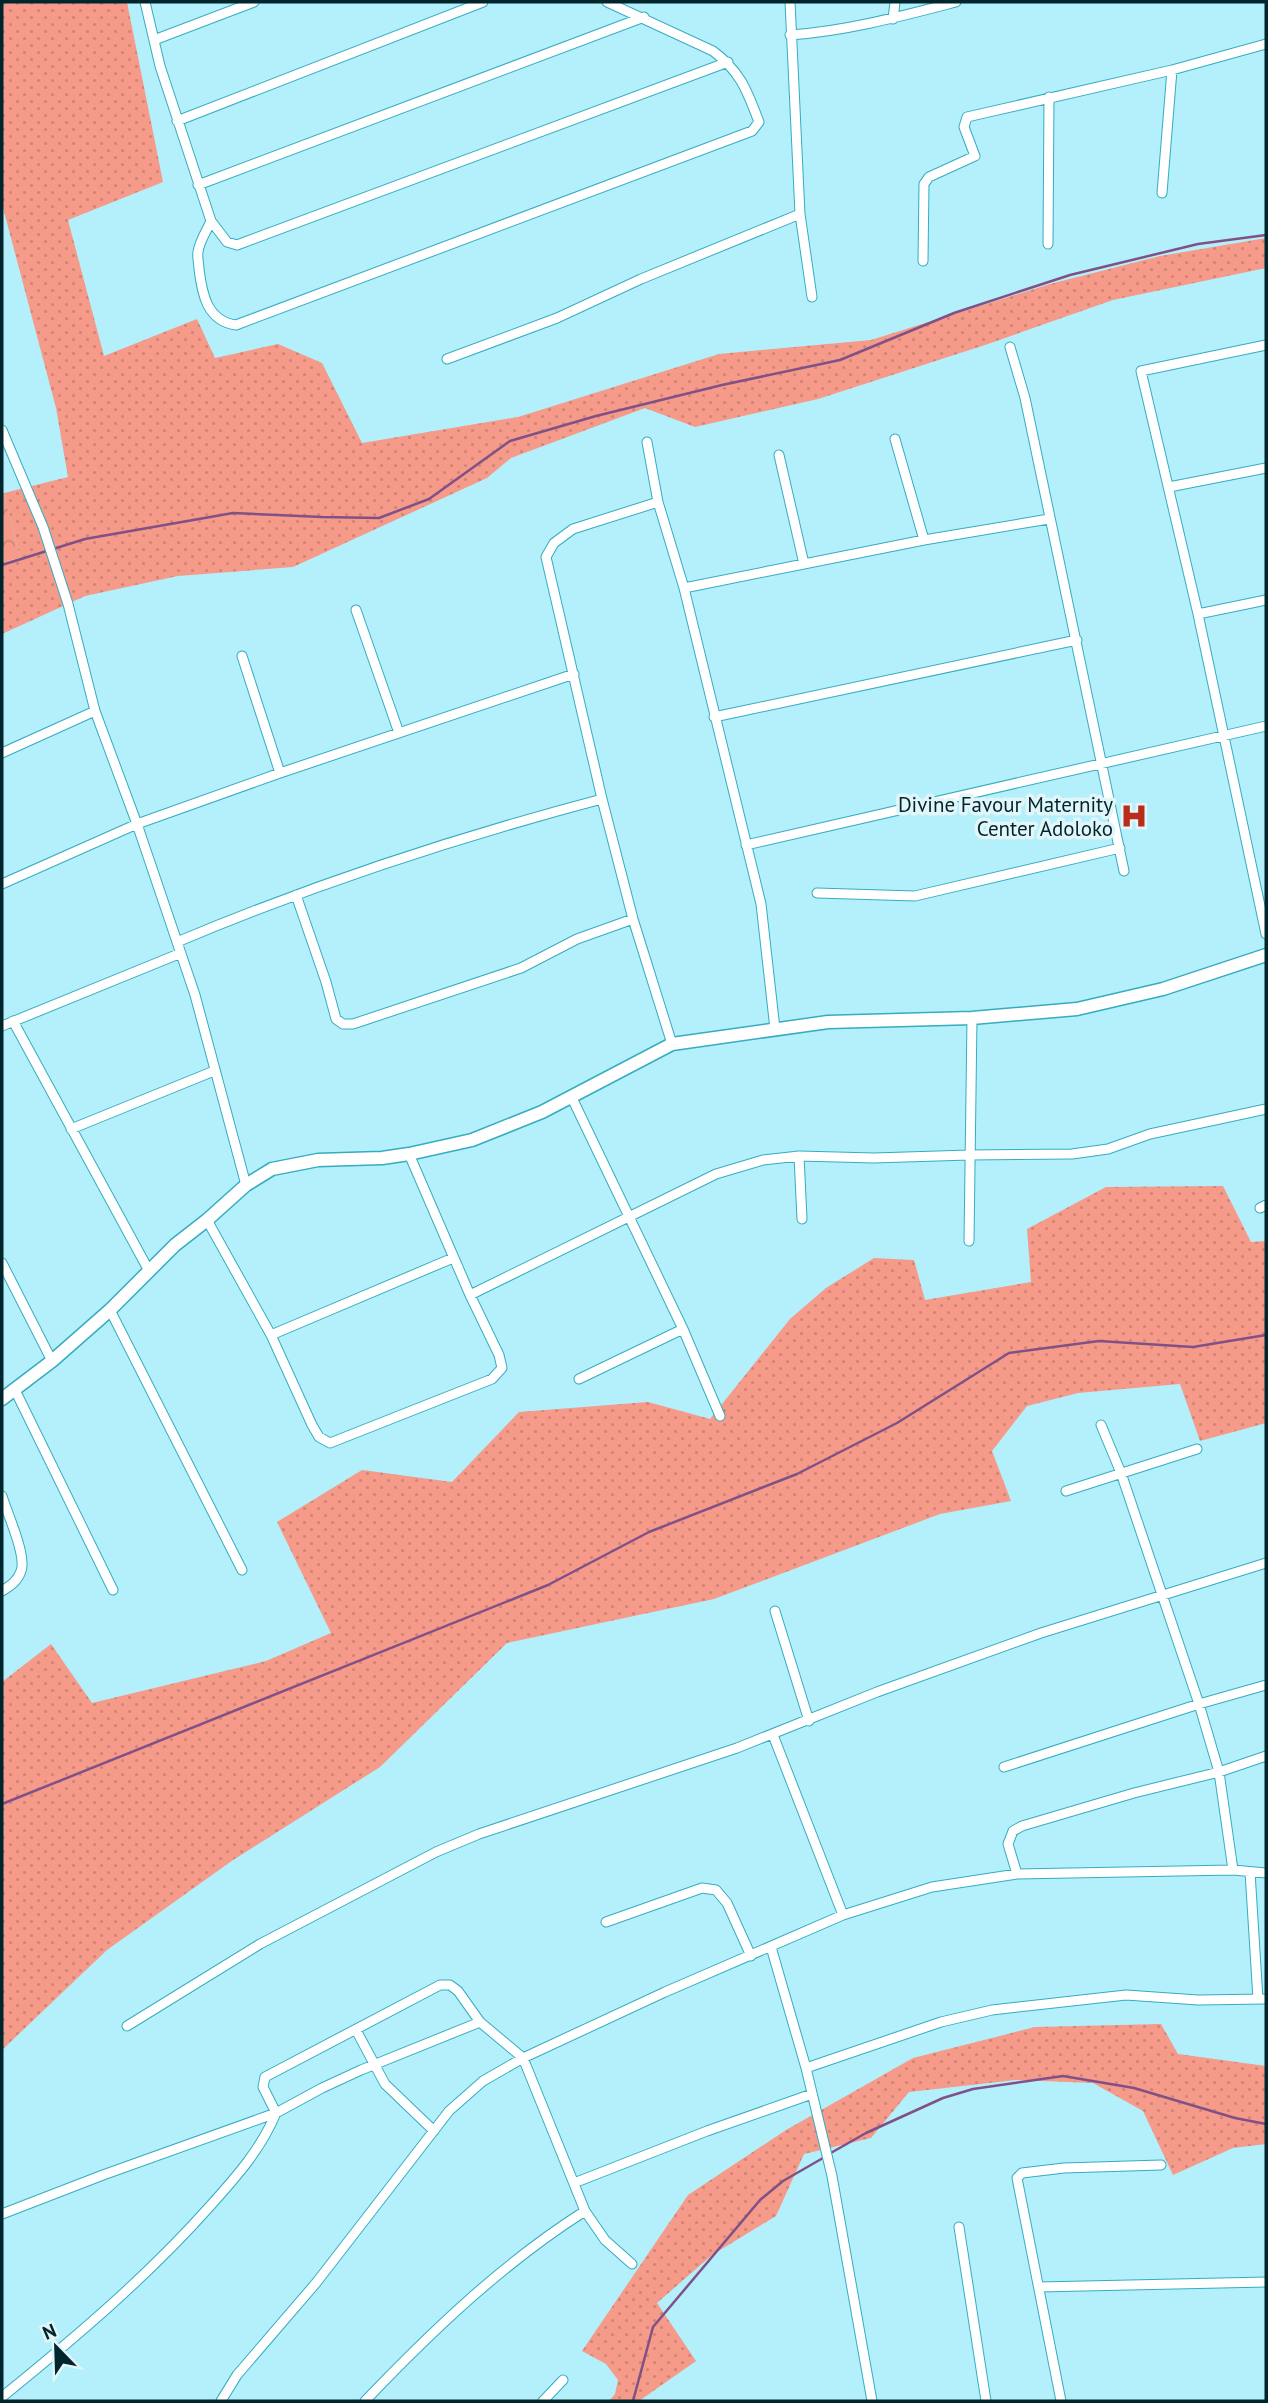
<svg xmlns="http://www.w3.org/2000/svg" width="1268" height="2403" font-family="'PT Sans',sans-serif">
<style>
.grass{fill:url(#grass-dots)}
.forest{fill:url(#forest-crowns)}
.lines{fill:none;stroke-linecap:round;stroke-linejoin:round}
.stream{stroke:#805186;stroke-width:2.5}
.street-casing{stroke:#36acbf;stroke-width:11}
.secondary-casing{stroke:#36acbf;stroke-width:15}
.street{stroke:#fff;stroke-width:9}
.secondary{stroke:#fff;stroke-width:12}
.labels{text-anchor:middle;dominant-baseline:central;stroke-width:7;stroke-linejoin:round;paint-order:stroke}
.poi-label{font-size:21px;fill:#01252c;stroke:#e2f5f9;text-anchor:end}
</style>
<defs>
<pattern id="grass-dots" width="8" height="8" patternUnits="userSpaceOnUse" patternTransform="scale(1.75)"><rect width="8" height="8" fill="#f69a89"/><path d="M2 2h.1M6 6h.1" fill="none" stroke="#d18576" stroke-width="1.8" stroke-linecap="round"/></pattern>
<pattern id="forest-crowns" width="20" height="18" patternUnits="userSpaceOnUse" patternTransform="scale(1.75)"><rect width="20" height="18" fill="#f69a89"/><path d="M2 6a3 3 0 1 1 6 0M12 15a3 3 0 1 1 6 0" fill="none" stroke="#d18576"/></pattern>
</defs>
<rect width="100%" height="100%" fill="#b3f0fb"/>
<path class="grass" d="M2,2H127L163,182L68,220L104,356L197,319L215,358L278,344L322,363L362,443L518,417L719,354L871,340L1050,284L1160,256L1266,238V268L1113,300L985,345L818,399L695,427L645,408L511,458L487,478L293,567L178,576L85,596L2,634V562L20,558L4,493L68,477L56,408L2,204Z
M1223,1186L1251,1242L1266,1241V1423L1200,1441L1180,1384L1078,1393L1027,1406L992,1451L1011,1501L940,1514L714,1599L507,1643L380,1767L233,1860L107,1950L2,2050V1682L51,1644L92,1703L266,1661L331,1633L277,1522L362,1470L452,1482L519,1412L648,1402L710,1419L790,1319L826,1288L874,1258L914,1260L925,1300L1031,1282L1027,1229L1106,1187Z
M1161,2024L1178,2054L1266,2066V2144L1233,2148L1173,2175L1143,2111L1093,2083L1016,2080L909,2092L871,2138L804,2154L776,2216L712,2255L657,2303L696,2361L639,2401H609L615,2394L618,2380L606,2364L582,2351L688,2195L786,2130L913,2058L1035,2027Z"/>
<path class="forest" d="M2,493H4L20,558L2,562Z"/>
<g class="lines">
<path class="stream" d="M2,565L85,539L233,513L322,517L379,518L429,499L510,441L596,416L722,385L840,360L954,313L1070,275L1198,244L1266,235
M2,1804L548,1585L649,1532L797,1474L897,1423L1009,1353L1099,1341L1193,1347L1266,1335
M829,2154L866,2133L943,2098L973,2089L1063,2076L1134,2088L1235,2118L1266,2124
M633,2401L653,2327L760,2200L783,2181L823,2158"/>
<g class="street-casing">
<path id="street" d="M145,2L160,66L211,221C207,230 199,242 198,252C197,257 199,264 199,269C202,294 207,321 236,325L752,131L759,122C747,91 741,72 713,51L607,2
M790,2L800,214L812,297
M893,19L895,2
M790,35C847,31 902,16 956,2
M154,40L254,2
M177,121L483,2
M198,185L644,17
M1162,193L1172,70
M211,221L227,242L237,245L728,62
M1048,244L1049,97
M923,261L924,184L929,177L975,156L964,127L967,117L1172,70L1266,44
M1266,345L1141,371L1198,614L1266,934
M1010,347L1025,398L1124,871
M447,359L557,318L641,279L800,214
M2,430L43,527L68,604L95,711L137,824L195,995L246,1185
M895,439L924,540
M647,442L658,502L684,588L761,904L775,1029
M779,455L804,564
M1169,487L1266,468
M658,502L573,529L554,543L546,557L602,799L633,919L672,1044
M684,588L924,540L1049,519
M356,610L399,733
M1198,614L1266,600
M242,656L280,773
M714,717L1077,640
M2,753L95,711
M746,845L1266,726
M2,884L137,824L280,773L574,674
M817,893L915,896L1120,848
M296,895L326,982L336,1019L343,1024H353L521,968L577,939L633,919
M177,942C315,884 458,837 602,799
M13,1021L148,1269
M2,1026L181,953
M572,1098L683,1329L720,1416
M71,1129L214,1071
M799,1156L802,1219
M1260,1208L1266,1205
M207,1220L271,1335L312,1425L319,1437L330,1443L492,1379L502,1368L499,1355L470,1295L409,1154
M969,1241L972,1018
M2,1263L52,1361
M470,1295L716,1174L763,1160L799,1156L874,1158L969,1155L1072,1154L1108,1149L1150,1134L1266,1109
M110,1310L242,1570
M271,1335L453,1258
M579,1379L683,1329
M15,1390L113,1590
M1101,1425L1121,1473L1199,1704L1219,1772L1233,1870
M1066,1491L1197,1449
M2,1496C7,1513 27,1556 21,1571C18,1581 10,1586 2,1591
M775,1611L809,1721
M773,1735L843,1915
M1004,1767L1199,1704L1266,1685
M1250,1872L1258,1999
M1017,1874L1008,1844L1013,1831L1022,1826L1134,1793L1219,1772L1266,1756
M606,1922L702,1888L716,1890L727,1903L751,1956
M771,1947L806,2068L832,2176L872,2401
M127,2026L260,1944L436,1852L479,1834L737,1748L877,1692L1041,1633L1266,1563
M356,2030L385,2084L434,2131
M806,2068L941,2022L992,2010L1126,1995L1198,2000L1266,1999
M574,2183L707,2131L812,2094
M2,2214L103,2175L276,2113L322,2088L361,2070L480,2022
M959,2227L986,2401
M1039,2287L1266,2282
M2,2397C76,2337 148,2276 211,2205C237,2176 261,2149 276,2113L263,2087L265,2077L440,1985H450L458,1991L480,2022L523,2058L585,2211L605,2240L632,2264
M221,2401L237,2375L316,2283L449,2111L483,2081L523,2058L665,1992L843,1915L932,1887L1017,1874L1233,1870L1266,1873
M365,2401C432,2331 503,2263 585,2211
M543,2401L563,2380
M1061,2401L1017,2178L1022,2173L1064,2168L1161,2165"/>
</g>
<g class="secondary-casing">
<path id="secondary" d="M2,1399L52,1361L110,1310L175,1245L207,1220L246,1185L272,1169L318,1160L382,1158L409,1154L472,1140L542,1112L672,1044L828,1022L972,1018L1077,1009L1163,989L1266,955"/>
</g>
<use href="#street" class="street"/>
<use href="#secondary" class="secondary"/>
</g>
<defs>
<g id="hospital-bare" transform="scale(2.1)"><path d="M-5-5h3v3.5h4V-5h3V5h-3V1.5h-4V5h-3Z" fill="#b92c1a" stroke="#e2f5f9" stroke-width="2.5" paint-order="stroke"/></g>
</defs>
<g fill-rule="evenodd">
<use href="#hospital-bare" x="1134" y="816"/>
</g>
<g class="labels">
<g class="poi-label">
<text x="1113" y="804">Divine Favour Maternity<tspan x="1113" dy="24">Center Adoloko</tspan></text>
</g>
</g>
<rect width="1268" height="2403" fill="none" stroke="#01252c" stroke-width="7"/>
<g transform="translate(56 2347) rotate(337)" stroke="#e2f5f9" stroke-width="5" paint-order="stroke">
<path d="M0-5L12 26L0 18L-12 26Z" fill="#01252c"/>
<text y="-10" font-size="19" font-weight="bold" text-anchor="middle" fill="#01252c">N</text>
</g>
</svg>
